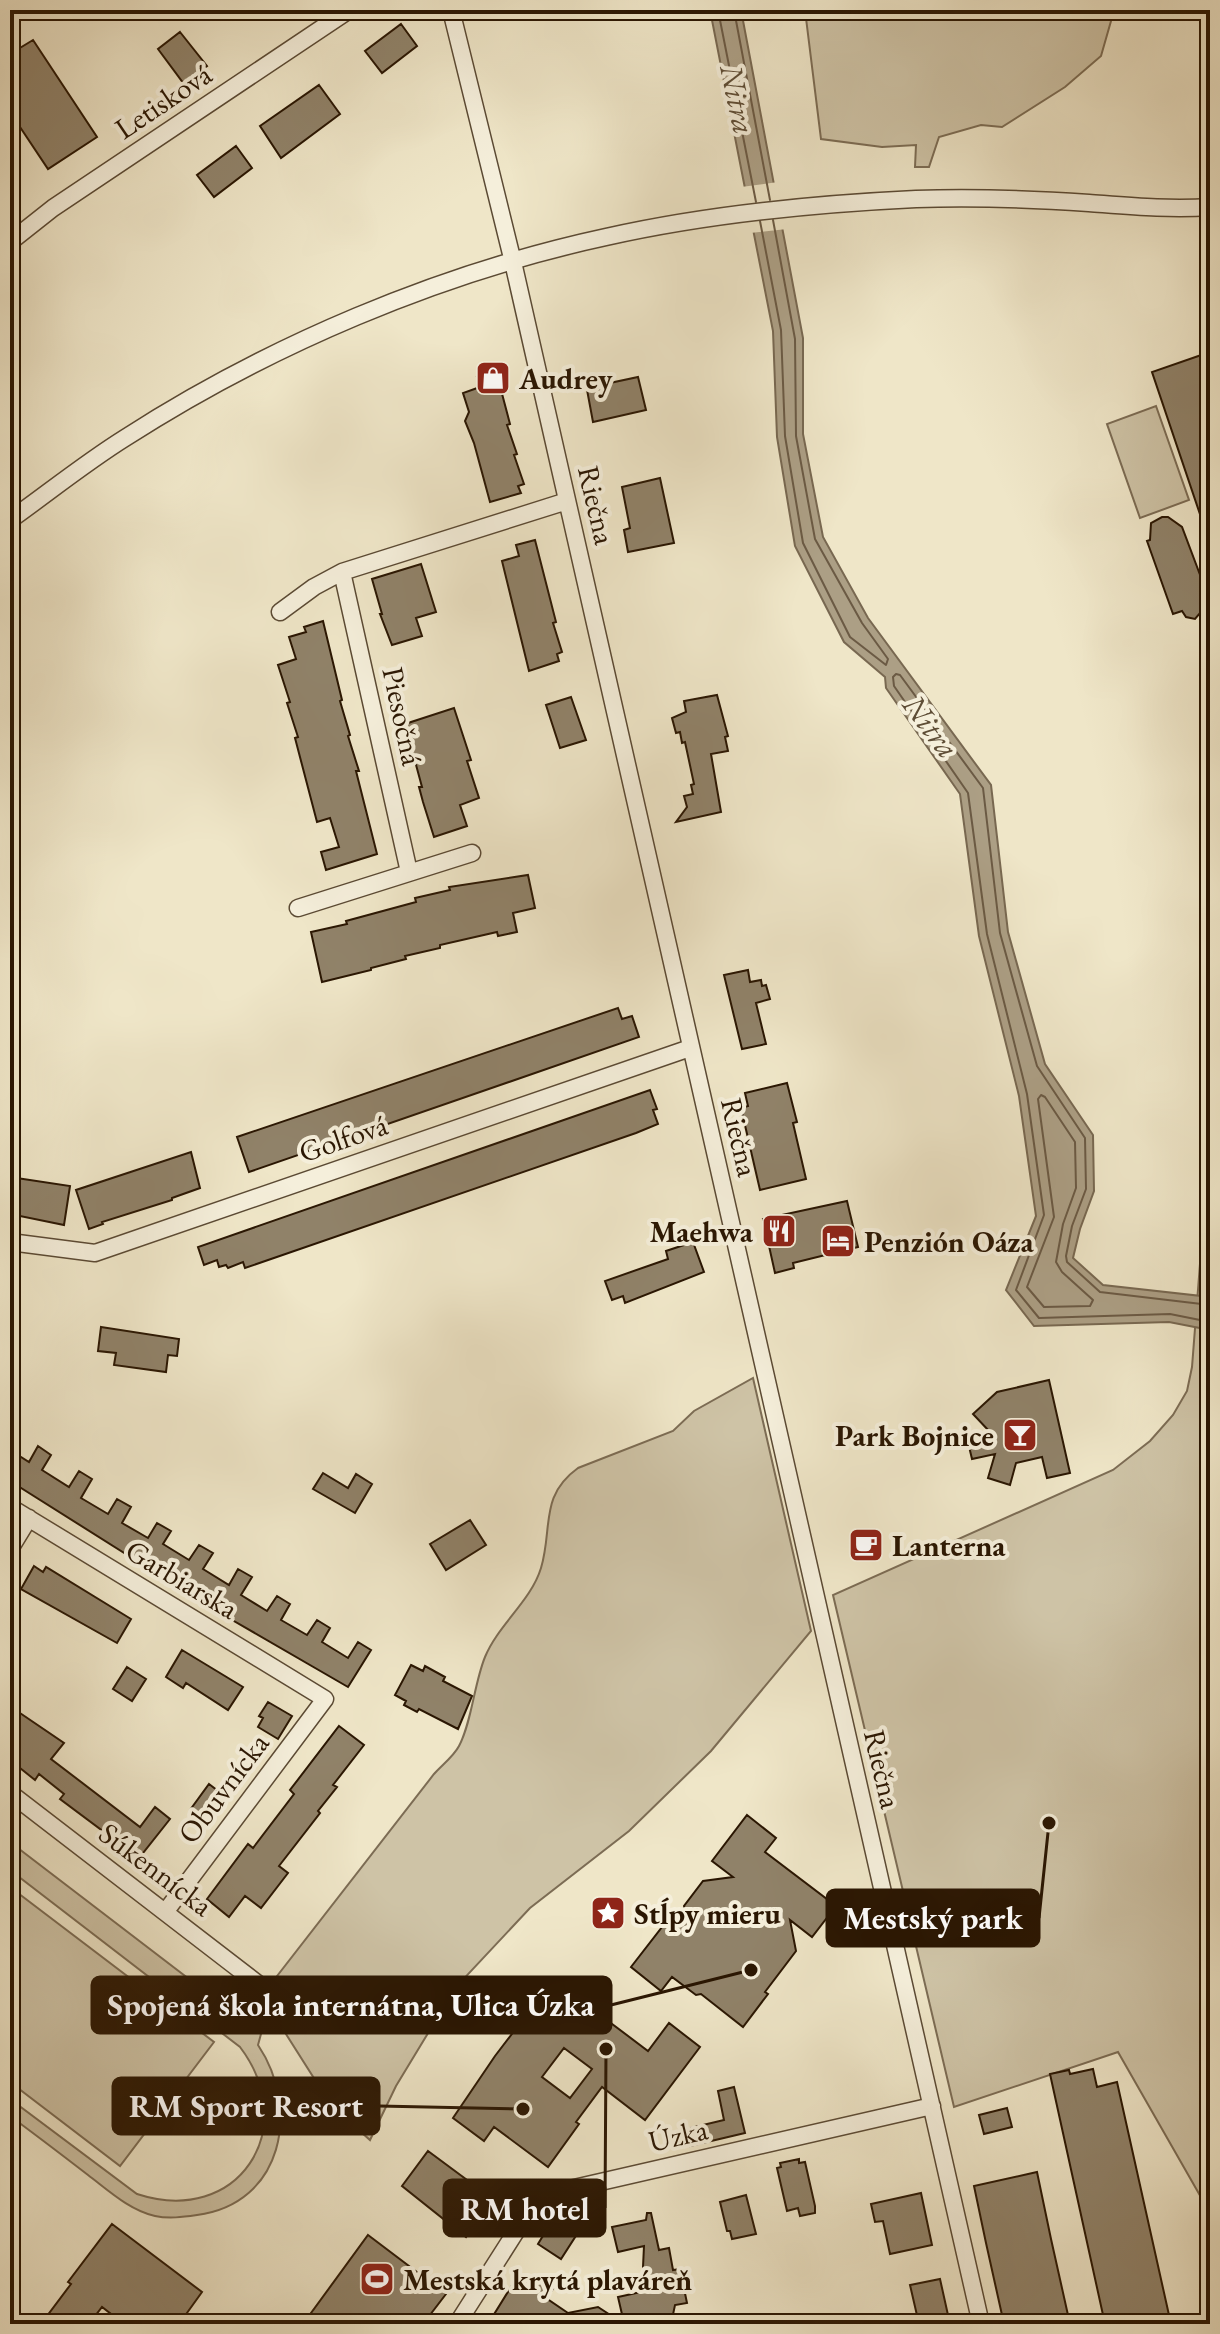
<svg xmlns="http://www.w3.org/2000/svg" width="1220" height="2334" font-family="'EB Garamond',serif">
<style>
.green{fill:#cec3a6;stroke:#7c6c54;stroke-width:2}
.water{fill:#ac9f85;stroke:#786851;stroke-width:2}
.pier{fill:#efe6c8}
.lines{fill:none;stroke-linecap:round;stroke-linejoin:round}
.shore{stroke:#6b5a44;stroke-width:2}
.building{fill:#908269;stroke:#2a1602;stroke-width:2;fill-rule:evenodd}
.minor-casing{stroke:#5b4a34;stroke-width:19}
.minor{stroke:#f5efdb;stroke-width:16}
.labels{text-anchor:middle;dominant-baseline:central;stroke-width:8;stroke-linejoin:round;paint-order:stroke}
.street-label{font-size:30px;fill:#2a1602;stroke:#f5efdb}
.poi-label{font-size:30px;font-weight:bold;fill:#2a1602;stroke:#f5efdb;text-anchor:start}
.water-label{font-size:32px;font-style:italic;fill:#5e4d36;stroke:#f5efdb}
.leader{fill:none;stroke:#2a1602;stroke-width:3}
.callout-dot{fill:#2a1602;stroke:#f5efdb;stroke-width:3}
.callout{fill:#2a1602;stroke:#2a1602;stroke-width:3}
.callout-label{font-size:32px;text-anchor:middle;font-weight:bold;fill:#fff}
</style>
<rect width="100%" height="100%" fill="#efe6c8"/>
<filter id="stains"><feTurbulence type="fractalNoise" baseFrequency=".0025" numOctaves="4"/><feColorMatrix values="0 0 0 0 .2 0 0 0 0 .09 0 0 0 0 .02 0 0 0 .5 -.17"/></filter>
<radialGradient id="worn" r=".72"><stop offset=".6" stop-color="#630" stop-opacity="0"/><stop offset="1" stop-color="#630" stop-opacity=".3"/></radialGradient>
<path class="green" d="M805,10H1107L1111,21L1101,56L1065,87L1002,127L981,125L939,137L929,167H915L916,145L882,147L821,139Z
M1156,406L1189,500L1140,518L1107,424Z
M1210,1229V2213L1118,2052L954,2107L833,1595L1113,1470L1150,1441L1173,1415L1187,1391L1192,1367L1202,1238Z
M753,1378L811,1631L711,1751L629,1831L530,1908L456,1987L396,2086L370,2140L331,2105L265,2001L274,1980L434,1774C441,1766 454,1756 459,1746C472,1721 474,1684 485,1657C498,1625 531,1601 541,1568C553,1528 539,1496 578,1468L673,1431L694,1411Z
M10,1842L261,2034L258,2045C301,2109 283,2204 197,2215C183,2217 169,2219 155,2216C129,2210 108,2190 88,2175C62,2155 36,2135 10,2116V2099L137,2194C238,2227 302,2129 240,2047L10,1870Z
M10,1887L214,2042L120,2166L10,2082Z"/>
<path class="water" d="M710,10H741L803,338V434L823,537L868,618L991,785L1008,932L1045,1064L1093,1135L1094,1191L1080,1229L1073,1258L1103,1285L1210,1297V1330L1169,1322L1034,1326L1006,1290L1036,1216L1019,1096L979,936L960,794L886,688L885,677L844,642L795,546L777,437L773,331Z"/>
<path class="pier" d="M778,182L787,229L750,233L741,187Z"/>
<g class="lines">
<path class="shore" d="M718,10L756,202
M734,10L770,200
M760,221L781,330L785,436L803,543L850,637L886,665L888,659L862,623L815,539L796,436L795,339L773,220
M1041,1095L1045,1097L1075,1142L1076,1188L1063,1224L1056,1262L1062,1272L1093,1300L1090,1306L1044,1307L1027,1287L1054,1217L1038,1099Z
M1210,1305L1100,1292L1067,1262L1066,1256L1072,1226L1086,1189L1085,1138L1037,1066L1000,933L983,788L900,675L896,674L893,677L894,686L968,793L987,934L1027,1094L1044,1215L1016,1290L1039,1318L1170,1314L1210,1322"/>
</g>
<path class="building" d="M401,24L417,46L382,73L365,51Z
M180,32L207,66L184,84L158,49Z
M33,40L97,137L48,169L10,112V54Z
M319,85L340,114L281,158L260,126Z
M236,146L252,168L214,197L197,175Z
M1210,352V534L1207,535L1152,372Z
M496,371L510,424L507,425L517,454L514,455L524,484L518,486L521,493L490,502L474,443L465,421L469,412L463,393L480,387L477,377Z
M602,375L605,384L638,377L646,410L593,422L585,379Z
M660,478L674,543L628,552L624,530L630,528L622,487Z
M1162,517H1168L1182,527L1202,580L1210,577V601L1201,604V612L1195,619L1186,617L1182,611L1173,614L1147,541L1150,540L1151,523Z
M535,540L556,622L553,623L562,652L557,654L559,661L529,671L502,561L519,556L516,545Z
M421,564L436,612L416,618L422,636L392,645L380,614H382L372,579Z
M323,621L342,700L340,701L350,735L348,736L359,771H356L377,854L326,870L321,852L339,847L330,818L317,822L295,738L298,737L287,703L290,702L278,665L296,659L289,637L306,632L304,627Z
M717,695L728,736L725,737L728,751L711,754L721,812L676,822L687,807L684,796L693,794L691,785L694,784L685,742L682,743L680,732L676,733L672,718L686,712L684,701Z
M571,697L586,740L560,748L546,705Z
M454,708L471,760L467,761L479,798L460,805L467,826L434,837L423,802L419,787H422L405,724Z
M528,875L535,908L513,913L517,932L498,936L497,932L440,945V948L405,956L406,959L371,968V970L322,982L311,932L347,924L346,921L416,902L415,898L450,890L449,887Z
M748,970L750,982L761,980L762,986L766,985L770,999L756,1003L766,1044L742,1049L724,975Z
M618,1008L622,1019L632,1016L639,1037L249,1172L237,1137Z
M787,1083L797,1122L793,1123L806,1179L760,1190L741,1108L748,1106L745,1093Z
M650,1090L657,1109L653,1110L658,1124L636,1133L245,1268L243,1262L228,1268L226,1265L219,1267L217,1260L204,1265L198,1247Z
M191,1152L200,1188L172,1198V1200L102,1222L103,1224L89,1229L76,1190Z
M10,1177L70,1186L64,1225L10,1214Z
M847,1201L858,1247L793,1263L794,1268L775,1273L763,1219Z
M693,1242L704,1272L625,1303L623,1296L612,1300L605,1281L668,1259L666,1251Z
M101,1327L179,1339L177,1356L168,1355L166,1372L114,1365L116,1353L98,1351Z
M1049,1380L1070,1473L1047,1478L1042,1457L1016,1463L1010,1485L988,1478L995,1454L972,1459L967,1438L990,1432L973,1414L997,1392Z
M38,1446L51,1455L42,1470L69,1487L79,1471L92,1479L81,1498L108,1514L117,1499L131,1507L122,1523L148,1538L157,1523L171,1531L163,1544L189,1560L199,1545L213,1553L203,1569L229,1585L238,1569L252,1577L241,1595L267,1611L277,1596L290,1604L281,1620L307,1635L317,1620L330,1628L322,1642L348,1658L358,1642L371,1650L348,1687L227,1617L229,1614L150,1566L148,1568L10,1481V1450L29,1462Z
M323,1473L348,1488L356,1474L372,1484L355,1513L313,1489Z
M470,1520L486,1545L446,1570L430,1544Z
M34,1566L43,1572L46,1567L131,1619L117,1643L21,1589Z
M182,1650L243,1687L228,1710L186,1683L183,1688L166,1677Z
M411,1665L423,1671L425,1666L445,1677L443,1681L472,1696L458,1729L419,1709L417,1712L404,1705L406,1701L395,1695Z
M127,1667L146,1679L132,1701L113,1689Z
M268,1702L292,1716L278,1739L258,1727L263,1718L259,1716Z
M17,1711L64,1743L51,1759L140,1827L155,1807L170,1819L139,1858L60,1799L64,1794L39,1774L35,1780L10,1760V1719Z
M339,1726L364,1745L333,1785L337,1787L318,1811L320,1813L279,1866L288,1873L261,1908L245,1896L229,1917L207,1899L248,1844L253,1848L294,1794L290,1790Z
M209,1784L222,1794L217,1802L222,1806L209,1824L190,1810Z
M747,1815L776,1838L765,1852L836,1906L812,1937L790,1920L796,1951L765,1992L768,1994L743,2027L701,1994L696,1995L672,1977L661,1991L631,1967L666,1922L687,1918L684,1906L703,1881L733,1877L712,1861Z
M555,1981L648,2051L669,2023L700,2047L645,2120L602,2087L576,2122L579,2124L548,2167L494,2127L484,2141L453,2118L495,2056L544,1992L546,1994ZM564,2048L592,2069L570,2098L542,2077Z
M1093,2069L1097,2087L1117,2082L1171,2324H1105L1050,2074L1069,2070L1070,2074Z
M734,2087L745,2133L690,2146L686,2129L724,2120L718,2091Z
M1007,2108L1012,2127L984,2134L979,2115Z
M428,2151L494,2200L466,2237L402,2186Z
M799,2159V2163L805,2162L815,2206V2213L800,2216L798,2208L787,2211L777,2168L781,2167L780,2163Z
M1037,2172L1051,2239L1070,2324H1004L986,2243L974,2186Z
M921,2193L932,2245L890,2254L883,2221L875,2222L871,2204Z
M746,2195L756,2234L732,2239L730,2231H727L720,2202Z
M647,2213H651L659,2250L669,2248L673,2270L680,2269L687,2303L675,2305L671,2324H646L645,2318L624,2323L618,2297L650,2290L643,2267L644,2246L618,2252L612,2227L646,2220Z
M552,2221L558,2225L560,2222L565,2223L579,2231L561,2259L538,2244Z
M112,2224L202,2292L179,2324H124L102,2307L89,2324H41L71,2284L68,2282Z
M368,2235L446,2294L423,2324H303Z
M519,2274L532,2282L535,2277L553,2289L546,2298L568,2313L598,2307L624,2324H488Z
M940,2279L950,2324H919L910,2285Z"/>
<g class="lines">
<g class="minor-casing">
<path id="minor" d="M451,10L513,262L981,2324
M10,242L53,208L349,10
M10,520C48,493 85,463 125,438C268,346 439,273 606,237C708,214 812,204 916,199C974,197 1031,199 1089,203C1129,206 1170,210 1210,207
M280,612L314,587L342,572
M409,872L342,572L567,501
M298,908L472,853
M10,1242L95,1253L690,1048
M10,1507L325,1699L166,1911
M10,1549L29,1518
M10,1793L266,1990
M457,2324L536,2200L548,2194L932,2106"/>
</g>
<use href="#minor" class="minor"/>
</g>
<defs>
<g id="shop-square" transform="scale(1.8)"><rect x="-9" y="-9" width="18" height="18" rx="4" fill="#8f2418" stroke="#f5efdb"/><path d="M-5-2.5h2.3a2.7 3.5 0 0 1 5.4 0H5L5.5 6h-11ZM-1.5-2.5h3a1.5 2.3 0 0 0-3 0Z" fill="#fff"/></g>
<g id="restaurant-square" transform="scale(1.8)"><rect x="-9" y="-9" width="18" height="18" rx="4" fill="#8f2418" stroke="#f5efdb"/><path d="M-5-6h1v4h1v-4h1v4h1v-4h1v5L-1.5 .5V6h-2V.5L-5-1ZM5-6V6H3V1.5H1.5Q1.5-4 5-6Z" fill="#fff"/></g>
<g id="hotel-square" transform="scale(1.8)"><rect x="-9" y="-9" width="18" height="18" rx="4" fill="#8f2418" stroke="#f5efdb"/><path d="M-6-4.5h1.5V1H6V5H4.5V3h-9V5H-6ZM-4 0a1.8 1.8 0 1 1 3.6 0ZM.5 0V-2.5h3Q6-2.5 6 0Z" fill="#fff"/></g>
<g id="bar-square" transform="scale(1.8)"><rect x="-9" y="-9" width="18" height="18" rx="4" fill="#8f2418" stroke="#f5efdb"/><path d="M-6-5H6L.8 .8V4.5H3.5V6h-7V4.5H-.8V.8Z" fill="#fff"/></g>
<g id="cafe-square" transform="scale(1.8)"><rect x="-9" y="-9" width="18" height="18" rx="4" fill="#8f2418" stroke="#f5efdb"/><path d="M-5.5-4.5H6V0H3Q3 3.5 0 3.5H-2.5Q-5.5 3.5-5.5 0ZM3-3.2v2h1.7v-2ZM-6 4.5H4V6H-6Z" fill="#fff"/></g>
<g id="sight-square" transform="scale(1.8)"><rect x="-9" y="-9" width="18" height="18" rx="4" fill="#8f2418" stroke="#f5efdb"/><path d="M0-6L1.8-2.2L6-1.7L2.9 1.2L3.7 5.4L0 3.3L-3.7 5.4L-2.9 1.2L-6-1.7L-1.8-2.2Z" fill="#fff"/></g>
<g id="stadium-square" transform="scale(1.8)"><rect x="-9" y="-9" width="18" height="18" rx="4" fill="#8f2418" stroke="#f5efdb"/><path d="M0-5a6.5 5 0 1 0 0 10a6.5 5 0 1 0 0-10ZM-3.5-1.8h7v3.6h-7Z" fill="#fff"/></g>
</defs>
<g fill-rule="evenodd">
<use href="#shop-square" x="493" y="378"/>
<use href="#restaurant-square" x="779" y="1231"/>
<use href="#hotel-square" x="838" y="1241"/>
<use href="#bar-square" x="1020" y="1435"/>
<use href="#cafe-square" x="866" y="1545"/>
<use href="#sight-square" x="608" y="1913"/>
<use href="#stadium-square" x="377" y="2279"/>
</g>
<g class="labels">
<g class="street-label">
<text transform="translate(163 101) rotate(-34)">Letisková</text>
<text transform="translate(597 505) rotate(77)">Riečna</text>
<text transform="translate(403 716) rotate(78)">Piesočná</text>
<text transform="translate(740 1137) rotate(77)">Riečna</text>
<text transform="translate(343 1138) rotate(-19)">Golfová</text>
<text transform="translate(182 1579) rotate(31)">Garbiarska</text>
<text transform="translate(883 1769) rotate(77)">Riečna</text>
<text transform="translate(223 1788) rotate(-53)">Obuvnícka</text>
<text transform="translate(156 1869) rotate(37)">Súkennícka</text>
<text transform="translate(678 2135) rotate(-13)">Úzka</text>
</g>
<g class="poi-label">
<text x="519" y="378">Audrey</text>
<text x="753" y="1231" text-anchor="end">Maehwa</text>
<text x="864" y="1241">Penzión Oáza</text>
<text x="994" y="1435" text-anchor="end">Park Bojnice</text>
<text x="892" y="1545">Lanterna</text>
<text x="634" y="1913">Stĺpy mieru</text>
<text x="403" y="2279">Mestská krytá plaváreň</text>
</g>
<g class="water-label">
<text transform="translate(738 99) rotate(78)">Nitra</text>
<text transform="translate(931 726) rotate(53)">Nitra</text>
</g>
</g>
<path class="leader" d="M1049 1823L1039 1918M751 1970L611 2005M523 2109L379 2106M606 2049L605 2208"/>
<g class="callout-dot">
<circle cx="1049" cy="1823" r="8"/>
<circle cx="751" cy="1970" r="8"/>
<circle cx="523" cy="2109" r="8"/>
<circle cx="606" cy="2049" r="8"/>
</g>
<g class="callout">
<rect x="827" y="1890" width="212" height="56" rx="8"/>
<rect x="92" y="1977" width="519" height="56" rx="8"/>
<rect x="113" y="2078" width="266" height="56" rx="8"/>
<rect x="444" y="2180" width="161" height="56" rx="8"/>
</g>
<g class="callout-label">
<text x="933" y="1929">Mestský park</text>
<text x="351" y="2016">Spojená škola internátna, Ulica Úzka</text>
<text x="246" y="2117">RM Sport Resort</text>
<text x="525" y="2220">RM hotel</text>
</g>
<rect width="1220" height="2334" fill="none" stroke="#efe6c8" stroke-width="40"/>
<rect x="12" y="12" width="1196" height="2310" fill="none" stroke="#2a1602" stroke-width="4"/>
<rect x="20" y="20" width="1180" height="2294" fill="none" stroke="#2a1602" stroke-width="2"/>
<rect width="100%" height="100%" filter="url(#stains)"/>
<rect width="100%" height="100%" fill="url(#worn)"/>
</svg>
